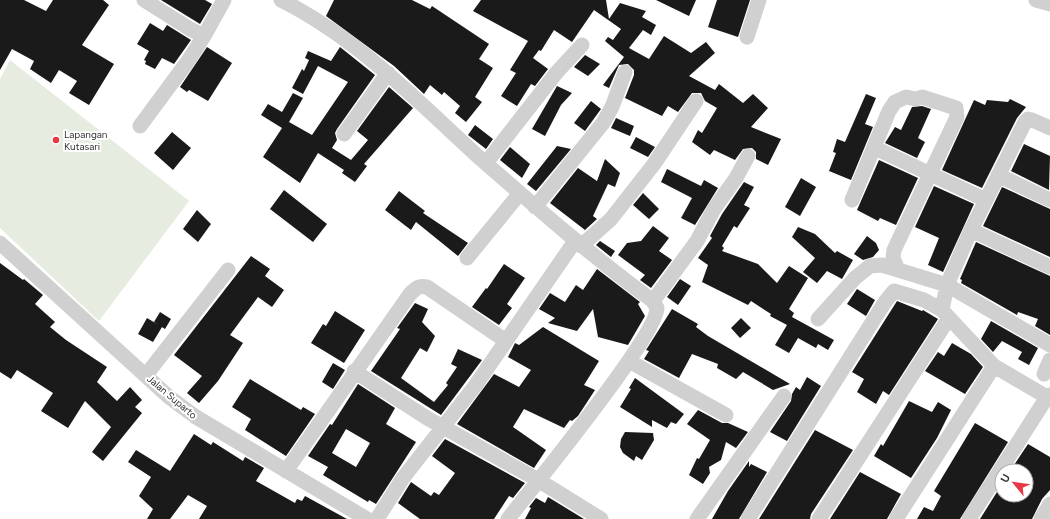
<svg xmlns="http://www.w3.org/2000/svg" width="1050" height="519" font-family="Figtree,sans-serif">
<style>
.green{fill:#e6ecdf}
.building{fill:#1a1a1a;fill-rule:evenodd}
.lines{fill:none;stroke-linecap:round;stroke-linejoin:round}
.minor{stroke:#d0d0d0;stroke-width:15}
.poi-dot{fill:#e63946;stroke:#fff;stroke-width:1.5}
.labels{text-anchor:middle;dominant-baseline:central;stroke-width:4;stroke-linejoin:round;paint-order:stroke}
.poi-label{font-size:10px;fill:#333;stroke:#fff;text-anchor:start}
.street-label{font-size:10px;fill:#333;stroke:#fff}
</style>
<rect width="100%" height="100%" fill="#fff"/>
<path class="green" d="M10,60L189,201L99,321L0,228V79Z"/>
<path class="building" d="M0,0H24L46,11L53,0H103L109,5L82,45L114,64L89,105L69,93L77,81L59,70L51,83L30,69L34,61L12,49L0,70Z
M161,0H205L212,4L200,24Z
M334,0H412L430,9L432,6L489,44L479,59L493,68L475,97L482,102L466,122L455,113L460,106L444,92L442,95L430,85L424,94L394,66L326,16Z
M481,0H606L609,19L620,3L646,11L642,17L656,25L651,35L643,30L629,48L649,59L664,36L691,53L706,42L715,53L689,76L715,90L719,84L743,103L753,94L768,108L751,127L781,139L768,165L756,159V152L752,148L743,149L735,160L714,150L710,155L692,142L698,130L702,133L717,108L705,101L701,93H692L678,112L668,106L662,116L625,98L634,75V70L628,64L619,65L609,88L603,85L624,57L605,41L608,37L613,40L621,29L594,10L572,42L554,30L541,51L539,50L533,58L548,69L535,86L531,84L517,106L501,96L516,73L510,70L528,41L473,11Z
M656,0H696L689,16Z
M717,0H750L738,37L708,27Z
M150,23L163,31L167,25L191,40L174,64L162,58L155,69L145,64L146,61L144,60L149,51L137,44Z
M207,47L232,63L208,101L189,90L187,92L180,87Z
M340,47L375,75L337,129L335,133L337,140L332,148L351,160L368,140L357,131L389,87L413,108L364,164L367,166L355,182L342,173L344,170L318,153L300,183L263,157L282,128L261,115L268,104L282,112L293,93L303,98L289,122L312,135L348,82L318,66L303,94L292,88L302,69L304,71L309,60L305,58L308,51L331,61Z
M585,55L600,64L588,76L574,67Z
M557,86L572,93L561,105L545,136L532,129Z
M866,94L876,98L865,124L873,127L851,180L829,171L836,153L833,152L837,139L845,142Z
M1010,99L1026,107L1017,118L982,188L942,170L974,100L985,105L987,100L1008,102Z
M591,101L601,109L585,131L574,123Z
M922,106L931,109L918,138L925,142L917,158L885,143L895,127L901,130L912,107Z
M616,118L634,126L630,136L611,128Z
M475,125L493,139L486,149L468,135Z
M172,132L191,148L173,170L154,153Z
M636,137L655,147L648,157L630,148Z
M1024,144L1050,156L1049,190L1011,171Z
M557,146L571,149L536,191L527,184Z
M510,147L530,164L522,178L500,160Z
M605,159L620,173L615,187L608,184L593,216L597,219L585,230L550,203L578,168L597,181Z
M879,160L918,178L896,225L880,218L878,221L857,210Z
M667,169L701,186L704,180L718,188L695,225L681,218L692,198L661,182Z
M801,178L816,187L800,216L785,207Z
M744,182L754,187L744,205L750,208L737,228L734,226L722,246L724,248L722,251L758,264L777,283L789,266L808,278L789,309L794,313L792,317L834,340L828,350L818,344L816,348L798,338L789,353L775,345L787,325L770,316L771,314L751,301L748,305L702,282L708,265L698,258L712,238L710,236L722,214Z
M934,186L974,204L943,272L928,265L939,238L915,227Z
M1002,187L1050,209V257L983,226Z
M284,190L327,224L313,242L270,209Z
M399,191L425,211L423,213L468,243L458,256L416,222L411,230L385,210Z
M643,193L659,209L649,219L633,205Z
M197,210L211,224L198,242L183,229Z
M653,226L669,238L659,251L672,260L651,288L640,280L645,275L618,255L627,243L641,241Z
M798,227L815,234L835,253L837,251L853,260L842,279L827,271L817,283L803,272L815,258L792,237Z
M867,236L876,243L879,250L873,257L863,260L854,254Z
M600,241L615,251L611,257L596,245Z
M976,242L1050,276V335L1035,326L1038,319L1018,312L1017,315L961,283L962,280L960,279Z
M251,256L270,269L265,276L284,290L272,307L258,297L230,335L243,343L218,381L199,403L187,393L202,376L174,355Z
M0,263L23,280L24,279L43,295L35,304L55,322L50,327L66,340L107,367L97,382L117,401L130,387L142,400L135,407L142,413L103,461L92,452L111,427L85,401L68,428L41,411L53,393L17,370L11,379L0,372Z
M504,264L525,278L507,304L512,308L499,325L472,307L486,288L487,289Z
M597,269L640,302L638,304L645,316L628,345L598,337L593,309L577,331L548,323L555,318L539,309L550,293L565,302L576,285L583,290Z
M680,279L691,286L678,305L667,297Z
M857,289L875,300L866,316L847,304Z
M897,301L922,311L923,310L938,319L889,395L883,391L876,404L857,392L864,379L852,372Z
M415,303L428,309L422,322L435,336L427,352L420,348L401,378L434,402L448,385L446,383L457,367L451,364L458,349L482,360L441,415L371,371L400,329L397,328Z
M672,309L698,324L696,327L708,336L790,384L773,390L743,372L736,379L717,368L718,364L692,354L679,378L644,359L649,351L646,350Z
M335,311L365,330L344,363L311,343L323,324L326,326Z
M160,312L171,319L165,329L154,322Z
M147,318L162,327L153,342L138,334Z
M741,318L751,328L740,338L731,328Z
M991,321L1038,348L1029,365L1018,359L1022,352L1002,341L993,352L981,339Z
M543,327L599,361L584,385L595,390L578,416L572,421L570,420L564,428L524,409L513,427L546,450L534,468L457,424L494,374L519,387L531,370L508,357L515,343L519,345Z
M952,343L971,354L983,367L965,394L925,371L938,352L944,356Z
M333,363L345,370L333,389L322,382Z
M807,377L821,386L787,441L770,432L791,401L792,394L796,387L800,390Z
M635,378L684,414L676,424L671,422L667,428L652,420V427L620,407L631,389L629,388Z
M250,379L301,410L303,407L315,414L286,456L245,430L251,419L232,407Z
M358,384L395,408L386,424L416,442L376,504L369,500L368,502L323,475L328,467L308,456L330,424L332,425ZM346,429L370,443L356,467L332,453Z
M909,401L932,412L938,402L951,410L937,438L911,478L874,456L881,444L883,446Z
M698,410L722,423H728L748,432L736,448L726,442L721,460L709,467L710,473L703,484L689,475L697,458L699,459L710,440L687,424Z
M975,423L1008,442L960,519H917L924,507L933,511L941,496L934,491Z
M815,430L853,450L811,514L810,519H759Z
M625,432L653,433L654,440L642,460L636,456L634,461L623,453L620,447L621,439Z
M194,434L211,445L213,442L243,461L245,457L264,468L256,481L295,503L297,499L302,501L305,496L347,519H199L207,506L188,495L170,519H147L153,509L139,496L151,477L128,462L136,450L170,471Z
M445,439L525,483L513,498L509,496L494,519H420L398,503L411,482L431,496L434,492L439,495L455,473L432,456Z
M1028,444L1050,457V490L1042,499L1032,519H980L1002,484V495H1026V471H1010Z
M749,461V467L751,464L767,472L739,519H712L728,491Z
M860,472L901,494L887,519H830Z
M548,497L584,519H525L531,508L529,507L536,498L545,503Z"/>
<g class="lines">
<path class="minor" d="M144,0L190,29L204,36L224,0
M281,0C359,39 418,102 482,160C538,209 593,257 653,301L657,308C657,336 532,488 508,519
M1036,0L1050,4
M747,37L759,0
M140,126L188,61L204,36
M344,134L388,73
M875,148L986,200
M486,163L557,72L582,45
M998,175L1050,200
M852,200L889,111L895,102L906,97L916,99L922,97L956,108L957,117L894,250L893,258L898,270
M535,207L603,123L612,107L625,72
M971,230L1050,267
M0,243L169,397L196,417L367,519
M581,246L611,219L654,164L696,101
M467,258L520,193
M653,301L697,241L714,209L736,178L748,156
M942,310L947,285L971,230L1025,122L1028,119L1032,120L1050,128
M818,319L855,278L870,266L882,265L947,285L1050,345
M629,361L726,415
M354,371L427,418L538,480L601,519
M1044,374L1050,360
M146,375L228,270
M286,471L410,294C416,288 419,285 427,287L506,341
M377,519L403,478L475,386L575,241
M697,519L784,396
M748,519L885,302L894,291L924,300L942,310L994,366L1047,397L1050,395
M819,519L949,318
M896,519L994,366
M969,519L1047,397
M1041,519L1050,504"/>
</g>
<circle class="poi-dot" cx="56" cy="140" r="4"/>
<g class="labels">
<g class="poi-label">
<text x="64" y="134">Lapangan<tspan x="64" dy="12">Kutasari</tspan></text>
</g>
<g class="street-label">
<text transform="translate(172 397) rotate(40)">Jalan Suparto</text>
</g>
</g>
<g transform="translate(1014 483) rotate(299)"><circle r="19" fill="#ffffff" stroke="#adadad"/>
<path d="M0-3L7 15L0 10L-7 15Z" fill="#e63946"/>
<text y="-6" font-size="11" font-weight="bold" text-anchor="middle" fill="#333333">U</text>
</g>
</svg>
